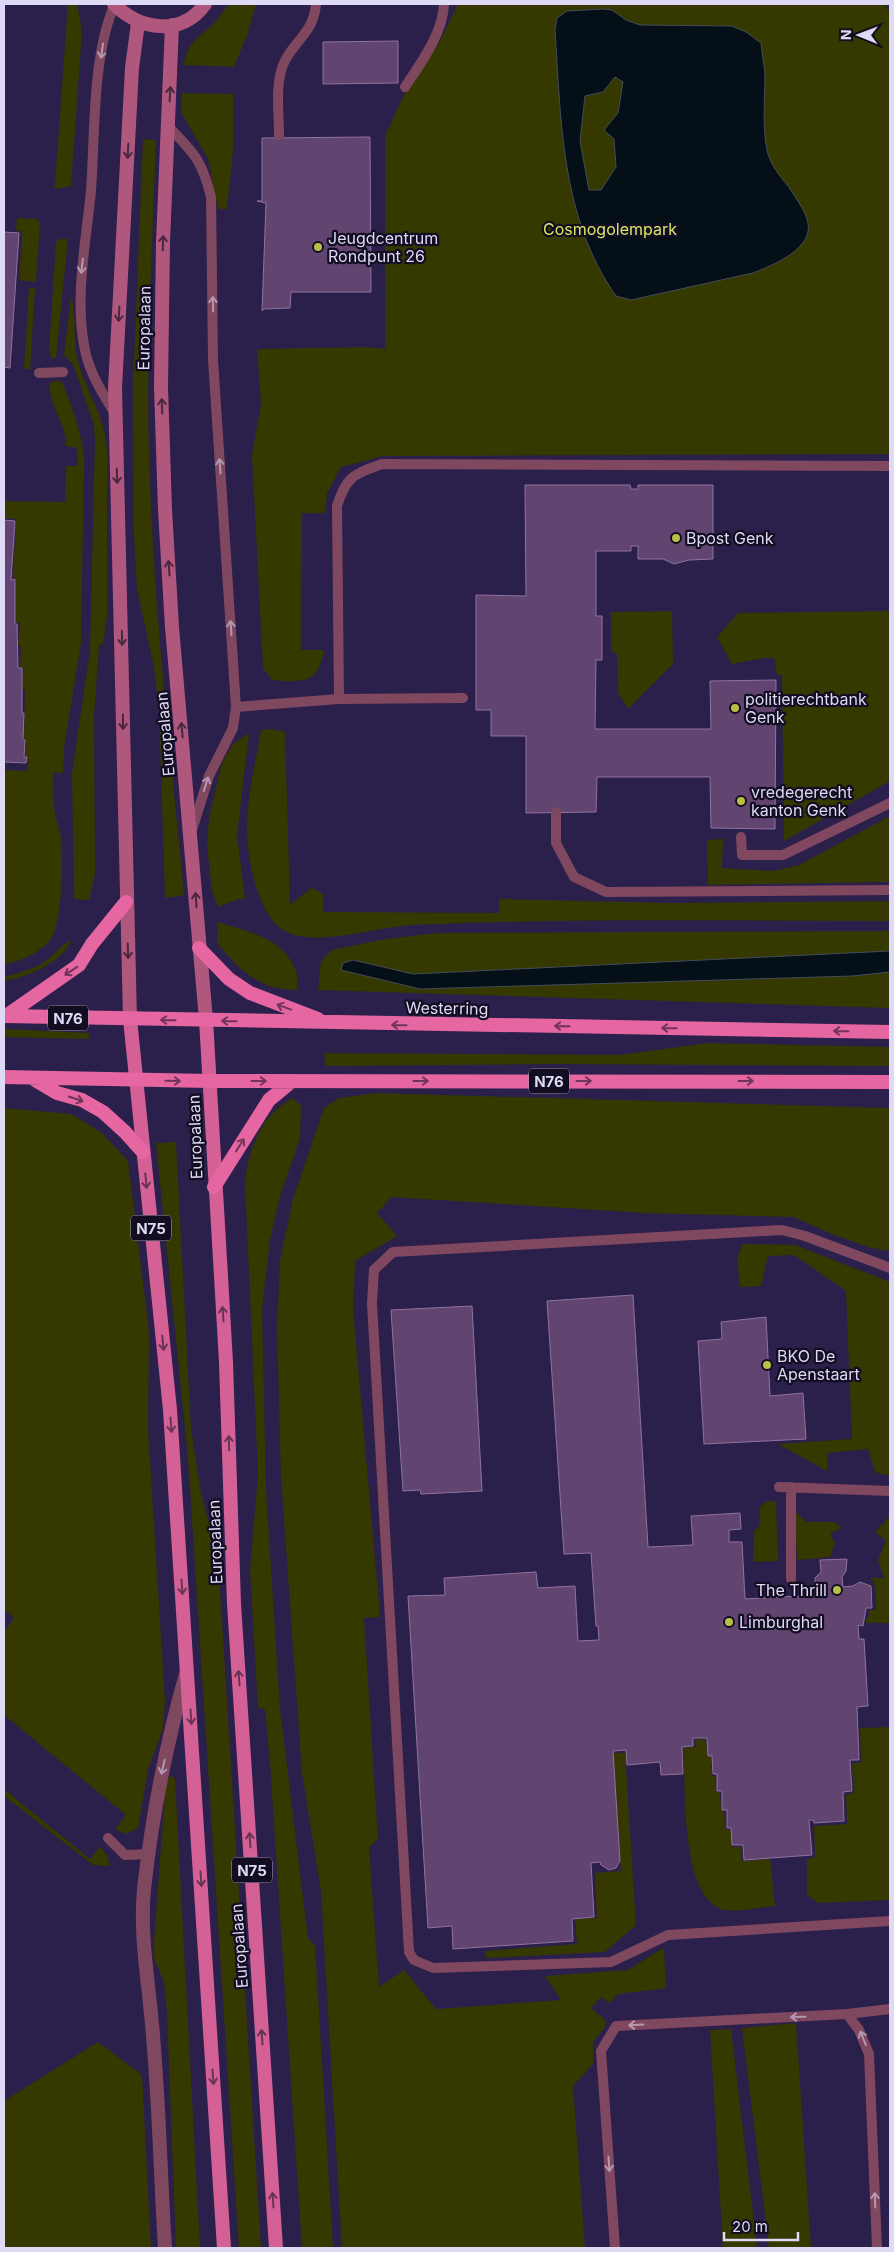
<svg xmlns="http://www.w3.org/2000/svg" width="894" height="2252" font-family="Inter,sans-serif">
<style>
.green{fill:#353900}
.water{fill:#040f17;stroke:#454c5a;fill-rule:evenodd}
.building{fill:#614470;stroke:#9172a1}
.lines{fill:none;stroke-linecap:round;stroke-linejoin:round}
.service{stroke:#80485f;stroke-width:10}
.minor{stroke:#80485f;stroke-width:14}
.secondary{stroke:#b0577e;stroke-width:14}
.primary{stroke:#d46196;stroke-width:14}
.trunk{stroke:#e566a0;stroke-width:14}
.oneway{stroke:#b498b2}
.oneway2{stroke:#492742}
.oneway3{stroke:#71355a}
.oneway4{stroke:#693356}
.poi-dot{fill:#b7c148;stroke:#120d21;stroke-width:2}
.labels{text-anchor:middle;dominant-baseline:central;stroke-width:4.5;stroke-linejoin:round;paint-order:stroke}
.shield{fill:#120d21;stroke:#a19cb5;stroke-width:1}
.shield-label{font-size:15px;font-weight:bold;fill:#ded9f5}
.park-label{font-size:16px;fill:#dbe665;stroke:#120d21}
.poi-label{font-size:16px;fill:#ded9f5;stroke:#120d21;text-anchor:start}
.street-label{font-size:16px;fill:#ded9f5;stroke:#120d21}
</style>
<rect width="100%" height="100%" fill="#2b1f4b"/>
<path class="green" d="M68,4H77L82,31L71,186L54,189L55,184Z
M229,4H256L248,33L234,67L183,65C189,44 192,42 208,29C216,23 222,12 229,4Z
M458,4H883L888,8L890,16V454L383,456L341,467L327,493L325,513H302L301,650H324C318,685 302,682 272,680L263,668L252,455L261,404L257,349L368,347L385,349V136L404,95L439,43Z
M182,93L233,94V151L227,209H218L208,159L182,114Z
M143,139L156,140C152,254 145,368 150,482C155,621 171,758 184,895L165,898L159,710L154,667L137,589L134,536L133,387Z
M17,218L37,219L40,222L36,282L19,280L22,232L16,230Z
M60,239H68L56,358H51L49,349L56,242Z
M29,288H35L30,369H24Z
M71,295C77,318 72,345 80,368C90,400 104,413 107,449V616L103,645L99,644L94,716L95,874L89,900L74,899L72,773L90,651L95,440L94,425L73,364L64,355Z
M58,380L62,382C72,406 81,431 84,457L81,643L64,748L63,773L53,772C54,784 53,796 54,807C55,817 59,827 61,837C63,858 63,925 50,940C38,955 21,960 4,965V770L27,771L28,757L25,756L26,738L24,739L25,690L22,689L23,668L20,667L21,646L18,645L20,623L16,622V578L13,577L16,519L4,518V501L65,502L66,466H78L77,448L66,446C67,424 47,403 50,383Z
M672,611L673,664L628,709L618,693L617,654L611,651V612Z
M890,611V781L784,841L782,675H777L774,658H763L732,664L717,637L738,613Z
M271,729L285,732L290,904L312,888L323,894V912L499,913V899L671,903L890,901V921C731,921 572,918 413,925C380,926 311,949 283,930C257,913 247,857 247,828C247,796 256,762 261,730Z
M249,733L237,835L245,899H239L218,907L212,891L207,847L209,817L222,763L233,744Z
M890,816V882L708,885L707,840L723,839L722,868L773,871L799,865Z
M218,922C246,931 284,938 296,971C298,976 297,984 298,990C261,991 239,970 217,943Z
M890,931V951L413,974L353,960L342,970L420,989L852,976L890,972V1008L318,990L321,961L332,950L380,940L436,933Z
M72,940C61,963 28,977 4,981V977C18,973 36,969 48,959C57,952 61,944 72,940Z
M4,1029L89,1033V1039L4,1037Z
M709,1043L889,1047L890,1066L559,1064L326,1066L324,1053L619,1055Z
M376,1093L890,1108V1251L872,1248L834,1235L794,1217L645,1213L392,1197L377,1213L397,1236L355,1261L353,1309L380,1617L364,1618L378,1840L369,1847L379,1987L404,1970L436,2009L561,2000L545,1976L628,1970L661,1949H664L666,1988L618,1994L609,2003L601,1997L591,2008L605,2020V2027L593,2042V2064L573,2086L585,2248H342L321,1891L302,1773L281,1477L277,1328L280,1260L293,1199L324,1108L339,1098Z
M293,1098L301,1106L300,1138L280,1196L270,1240L262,1309L266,1490L280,1709L308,1938L315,1946L333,2248H302L270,1763L265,1709L258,1708L250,1570L258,1474L245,1184C247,1151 262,1113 293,1098Z
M4,1108L71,1114L102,1133L128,1161L149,1332L148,1429L165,1701L163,1728L148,1770L138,1828L126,1834L115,1829L126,1815L4,1715V1632L14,1618L4,1609Z
M176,1142L191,1429L201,1493L218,1558L261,2248H239L188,1457L156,1143Z
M743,1244L795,1245L890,1282V1476L875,1472L868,1449L827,1453V1471L778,1444L852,1439L846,1291L794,1255L768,1256L761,1286L740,1287L737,1257Z
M767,1501H776L778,1561L753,1562L754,1531L759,1526L760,1507Z
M795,1511L806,1522H835L841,1528L830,1534L835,1543L830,1557L797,1560Z
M890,1516V1623H866V1619L869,1617V1610H876L875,1587L872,1578H884L878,1560L886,1541L875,1532Z
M890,1727V1900L818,1903L807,1895V1859L815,1857L814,1826L847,1824L846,1794L854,1793L852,1764L861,1762L860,1728Z
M706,1739L707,1757L711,1758L712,1776H715L716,1792H720L721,1810L724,1811L726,1830H731L732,1847H741L742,1861L770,1859L775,1906C760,1907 740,1912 725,1910C680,1902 685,1783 684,1748L696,1747L695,1740Z
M613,1753H625L636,1925L605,1952L486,1958V1951L577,1944L575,1919L597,1918L595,1873L621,1871Z
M171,1776L175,1779L200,2248H176L167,2013L164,1982L154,1958V1941L166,1780Z
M4,1789L90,1859L100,1847L107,1855L110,1866L93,1865L88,1861L4,1796Z
M796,2023L811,2248H769L742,2028Z
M731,2029L757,2248H723L710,2030Z
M98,2042L142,2075L151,2248H4V2101Z"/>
<path class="water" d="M603,9L612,10L626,20L640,25L732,26L746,32L761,43C762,53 764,64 765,74C765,99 762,126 767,150C770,164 779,175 788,186C795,197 803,207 807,219C817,248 773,265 753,273L631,300L616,296C561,218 561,121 555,30L557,18L567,11ZM615,77L623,82L618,113L604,130L614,139L616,167L601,190H589L580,141L585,96L603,92Z
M890,951V972L852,976L420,989L341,970L343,963L353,960L413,974Z"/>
<path class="building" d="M398,41V83L323,84V42Z
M370,137L371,292H291L290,308L264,309L262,311L266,203L257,201H262V138Z
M4,232L19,233L10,368L4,367Z
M525,485H630L631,489H638V485H713V559L689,560L674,564L663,559H638V546H631V551H596V616H602V660H596L595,729H711L710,681L776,680L775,829L711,828L710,777H597L596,812L526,813V736H491V710H476V595L526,596Z
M4,520L15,521L11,580L15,579V624H17L18,668H22V713H24L23,739L25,740L24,757H27L26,763L4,762Z
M633,1295L648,1547L693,1545L691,1516L740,1513L741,1529L729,1530V1542H742L745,1599L816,1595L815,1578L821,1572L820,1560L847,1559L846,1571L842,1577L843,1587L853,1586L860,1582L871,1586L872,1608H866L863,1626L858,1625L859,1639H864L868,1706L857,1707L859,1760H850L852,1791L843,1792L844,1821L814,1823L813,1820H809L812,1855L744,1860L743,1845H732L731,1828H727V1810H722V1791H717V1774H713L712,1756H708L707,1738H693V1746L682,1747L683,1774L661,1775L660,1762L627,1765L626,1750L613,1751L620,1861L616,1868L609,1870L601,1865L600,1862L591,1863L594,1917L572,1919L573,1941L453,1949L452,1926L428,1928L408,1596L445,1595L444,1578L536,1572L538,1588L575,1586L578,1641L599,1640L598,1626H596L591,1553L564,1554L547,1301Z
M472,1306L482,1491L421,1494L420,1490L403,1491L391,1310Z
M766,1317L770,1396L803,1393L806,1439L704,1444L698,1341L722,1339L721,1322Z"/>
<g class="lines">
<path class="service" d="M115,4C92,54 95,136 91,191C86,242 75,294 84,345C88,371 102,392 115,414
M405,87C421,63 443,33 444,4
M168,126C194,153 202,160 211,197L213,360L236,707L233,728L209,776L192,830
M279,135C279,113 275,85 283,65C291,43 314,34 316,4
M39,373L63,372
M339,699L463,698
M236,707L339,699L337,506C346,477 353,474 382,464L890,466
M556,812V843L574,877L606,892L890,890
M741,837L742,855H783L890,803
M890,1268L805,1236L782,1230L393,1252L374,1270L372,1303L409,1952L414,1960L433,1968L611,1962L668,1935L890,1921
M779,1487L890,1491
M791,1579V1487
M108,1838L125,1855L150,1854
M847,2014L859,2030L869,2054L877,2248
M615,2248L601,2051L616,2026L847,2014L890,2009"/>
<path class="minor" d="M165,2248C160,2170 159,2091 151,2014C147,1972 140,1931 144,1889C152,1816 166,1745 186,1674"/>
<path class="secondary" d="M114,4C139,30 182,37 205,4
M172,25L163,242L161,387L165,510L172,627L206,1020
M130,1019L115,388L132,68L138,23"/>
<path class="primary" d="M130,1019L170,1410L224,2248
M206,1020L226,1362L234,1604L276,2248"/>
<path class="trunk" d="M199,948L229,979L250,993L318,1019
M4,1016L890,1032
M6,1016L79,965L92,944L126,902
M4,1077L210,1081L890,1082
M35,1080L57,1093L82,1100L103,1112L125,1132L143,1152
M214,1187L269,1100L292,1081"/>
</g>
<defs><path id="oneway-shaft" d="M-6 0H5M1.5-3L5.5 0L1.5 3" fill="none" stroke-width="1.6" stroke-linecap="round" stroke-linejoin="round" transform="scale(1.25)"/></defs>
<g class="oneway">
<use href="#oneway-shaft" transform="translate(102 51) rotate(98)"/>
<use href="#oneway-shaft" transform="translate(82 266) rotate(97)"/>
<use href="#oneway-shaft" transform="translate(213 304) rotate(-91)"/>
<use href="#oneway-shaft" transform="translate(220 466) rotate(-94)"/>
<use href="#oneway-shaft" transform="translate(231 628) rotate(-94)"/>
<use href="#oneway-shaft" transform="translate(206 784) rotate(-72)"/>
<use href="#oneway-shaft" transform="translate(163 1767) rotate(103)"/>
<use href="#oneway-shaft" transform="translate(798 2017) rotate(179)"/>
<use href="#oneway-shaft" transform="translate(636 2025) rotate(177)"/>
<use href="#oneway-shaft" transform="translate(863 2038) rotate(-112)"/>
<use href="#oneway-shaft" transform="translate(609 2164) rotate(86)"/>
<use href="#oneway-shaft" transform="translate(875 2200) rotate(-92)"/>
</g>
<g class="oneway2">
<use href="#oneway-shaft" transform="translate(170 94) rotate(-87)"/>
<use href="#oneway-shaft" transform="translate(128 151) rotate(93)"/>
<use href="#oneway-shaft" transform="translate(163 243) rotate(-88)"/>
<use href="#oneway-shaft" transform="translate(119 314) rotate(93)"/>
<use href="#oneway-shaft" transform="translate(162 406) rotate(-92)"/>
<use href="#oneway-shaft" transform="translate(117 476) rotate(88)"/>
<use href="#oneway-shaft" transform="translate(169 568) rotate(-94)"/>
<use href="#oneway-shaft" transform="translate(122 638) rotate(89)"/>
<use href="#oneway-shaft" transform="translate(123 722) rotate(89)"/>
<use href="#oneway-shaft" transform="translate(182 730) rotate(-95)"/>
<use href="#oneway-shaft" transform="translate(196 900) rotate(-94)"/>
<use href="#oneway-shaft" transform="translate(128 951) rotate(88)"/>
</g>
<g class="oneway3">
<use href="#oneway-shaft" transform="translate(71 971) rotate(147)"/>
<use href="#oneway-shaft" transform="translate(284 1007) rotate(-160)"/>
<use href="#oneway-shaft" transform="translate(168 1020) rotate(-179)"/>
<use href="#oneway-shaft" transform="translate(229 1021) rotate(-179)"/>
<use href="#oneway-shaft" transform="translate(399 1025) rotate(-179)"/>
<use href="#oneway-shaft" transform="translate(562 1026) rotate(-179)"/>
<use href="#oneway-shaft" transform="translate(669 1028) rotate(-179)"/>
<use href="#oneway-shaft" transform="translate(841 1031) rotate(-179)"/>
<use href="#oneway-shaft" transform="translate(173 1081) rotate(1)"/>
<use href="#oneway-shaft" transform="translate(259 1081)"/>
<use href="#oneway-shaft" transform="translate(421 1081)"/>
<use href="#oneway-shaft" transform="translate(584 1081)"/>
<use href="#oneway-shaft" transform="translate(746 1081)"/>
<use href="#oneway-shaft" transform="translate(76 1099) rotate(19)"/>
<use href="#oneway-shaft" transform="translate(240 1145) rotate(-58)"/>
</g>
<g class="oneway4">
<use href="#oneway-shaft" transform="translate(146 1181) rotate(84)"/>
<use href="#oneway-shaft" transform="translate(223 1314) rotate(-94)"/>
<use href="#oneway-shaft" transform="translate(163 1343) rotate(84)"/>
<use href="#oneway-shaft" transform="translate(171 1425) rotate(86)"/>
<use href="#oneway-shaft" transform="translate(229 1443) rotate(-92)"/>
<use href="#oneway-shaft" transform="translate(182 1587) rotate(86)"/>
<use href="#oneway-shaft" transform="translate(239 1678) rotate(-94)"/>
<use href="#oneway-shaft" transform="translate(191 1717) rotate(86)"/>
<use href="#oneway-shaft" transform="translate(250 1840) rotate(-94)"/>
<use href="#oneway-shaft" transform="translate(201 1879) rotate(86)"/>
<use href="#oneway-shaft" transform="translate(262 2037) rotate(-94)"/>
<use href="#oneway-shaft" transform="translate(213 2077) rotate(86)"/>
<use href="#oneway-shaft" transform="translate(273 2200) rotate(-94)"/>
</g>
<g class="poi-dot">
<circle cx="318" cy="247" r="5"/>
<circle cx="676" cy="538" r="5"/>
<circle cx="735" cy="708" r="5"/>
<circle cx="741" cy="801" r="5"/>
<circle cx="767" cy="1365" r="5"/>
<circle cx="837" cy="1590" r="5"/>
<circle cx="729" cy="1622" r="5"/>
</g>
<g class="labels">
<g class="shield">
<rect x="48" y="1005.5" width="40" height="25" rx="4"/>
<rect x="529" y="1068.5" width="40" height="25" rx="4"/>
<rect x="131" y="1215.5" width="40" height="25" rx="4"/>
<rect x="232" y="1857.5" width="40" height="25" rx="4"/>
</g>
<g class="shield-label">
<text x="68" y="1018">N76</text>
<text x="549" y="1081">N76</text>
<text x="151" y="1228">N75</text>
<text x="252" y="1870">N75</text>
</g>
<g class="park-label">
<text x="610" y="229">Cosmogolempark</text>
</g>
<g class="poi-label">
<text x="328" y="238">Jeugdcentrum<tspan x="328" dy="18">Rondpunt 26</tspan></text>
<text x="686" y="538">Bpost Genk</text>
<text x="745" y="699">politierechtbank<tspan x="745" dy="18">Genk</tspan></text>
<text x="751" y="792">vredegerecht<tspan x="751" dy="18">kanton Genk</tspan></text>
<text x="777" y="1356">BKO De<tspan x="777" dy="18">Apenstaart</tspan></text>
<text x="827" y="1590" text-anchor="end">The Thrill</text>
<text x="739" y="1622">Limburghal</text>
</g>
<g class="street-label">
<text transform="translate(144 328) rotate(-89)">Europalaan</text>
<text transform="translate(165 734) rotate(-95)">Europalaan</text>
<text transform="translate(447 1008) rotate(1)">Westerring</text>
<text transform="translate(195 1137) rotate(-92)">Europalaan</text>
<text transform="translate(215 1542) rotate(-92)">Europalaan</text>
<text transform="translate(239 1946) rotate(-94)">Europalaan</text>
</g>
</g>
<rect width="894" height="2252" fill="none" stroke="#ded9f5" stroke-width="10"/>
<g transform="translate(859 35) rotate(271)" stroke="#120d21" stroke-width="4" paint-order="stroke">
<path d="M0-4L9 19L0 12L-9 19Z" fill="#ded9f5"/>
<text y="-8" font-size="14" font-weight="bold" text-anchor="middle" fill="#ded9f5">N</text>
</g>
<path d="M724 2232v8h74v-8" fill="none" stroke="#ded9f5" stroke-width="2.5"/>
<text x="732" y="2232" font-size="15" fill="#ded9f5" stroke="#120d21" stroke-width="4" paint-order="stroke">20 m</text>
</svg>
